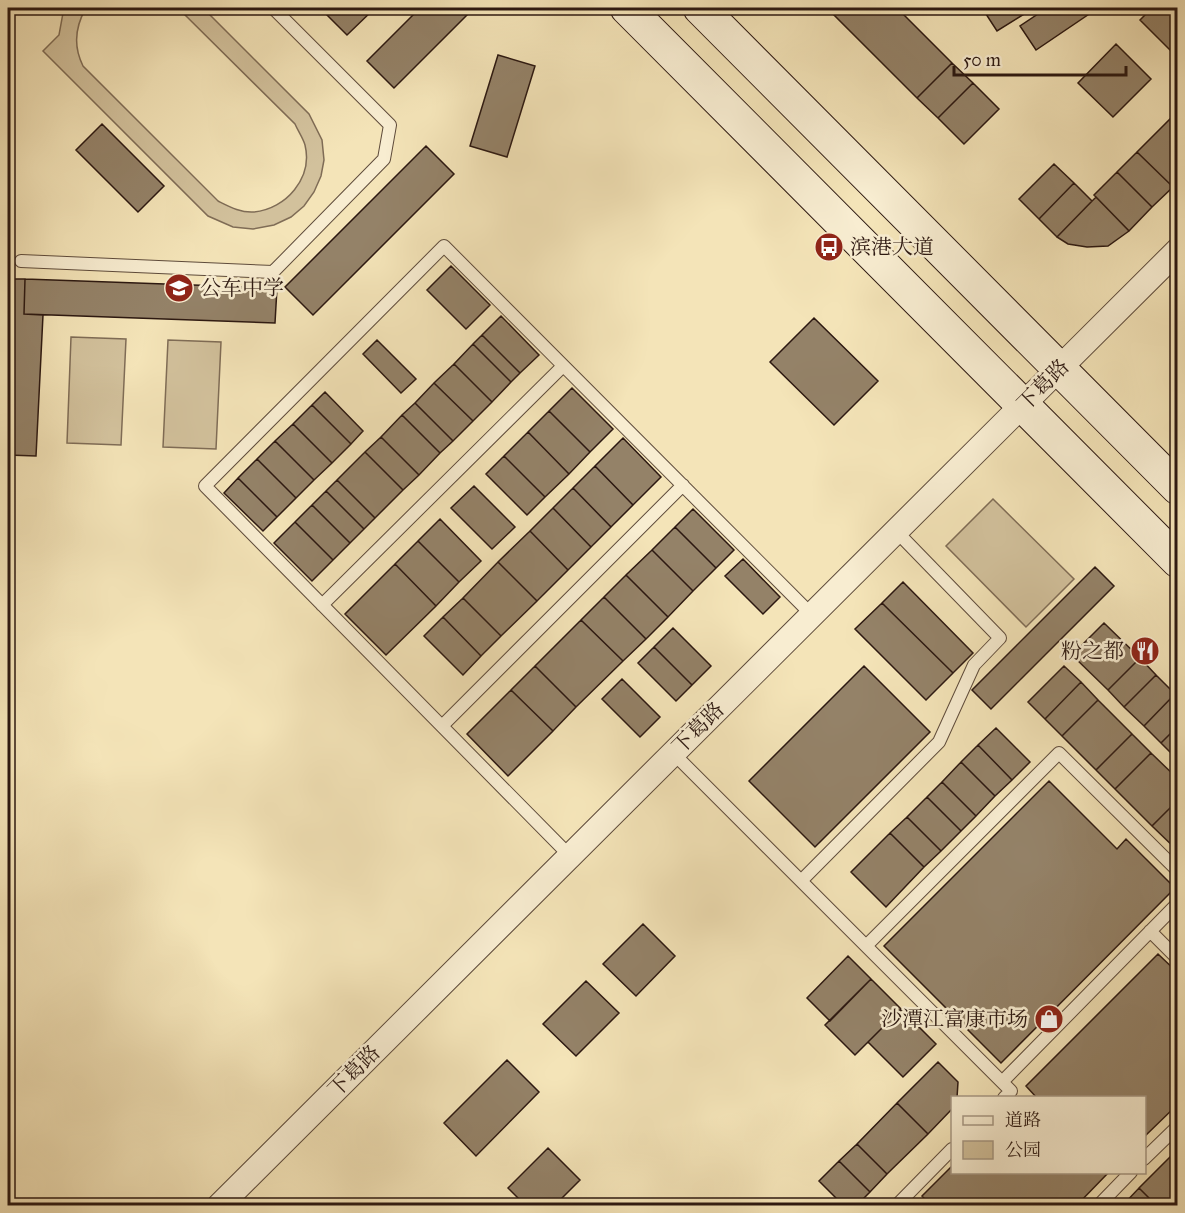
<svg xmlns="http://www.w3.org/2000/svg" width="1185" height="1213" font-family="'IM FELL Great Primer','Noto Serif SC',serif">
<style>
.green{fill:#d2c19c;stroke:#7f6c56;stroke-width:1.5}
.building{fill:#948268;stroke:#2c1811;stroke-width:1.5}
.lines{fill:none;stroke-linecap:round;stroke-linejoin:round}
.lane-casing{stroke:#5e4b3b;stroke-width:14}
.street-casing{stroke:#5e4b3b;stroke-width:26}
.secondary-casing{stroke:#2c1811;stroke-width:35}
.lane{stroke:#f8edd1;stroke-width:12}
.street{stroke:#f8edd1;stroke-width:24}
.secondary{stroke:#f8edd1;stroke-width:33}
.labels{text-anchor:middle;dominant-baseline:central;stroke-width:5;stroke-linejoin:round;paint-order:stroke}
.poi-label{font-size:21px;fill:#2c1811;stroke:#f8edd1;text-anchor:start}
.street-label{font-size:21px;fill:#2c1811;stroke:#f8edd1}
</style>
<rect width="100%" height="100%" fill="#f4e4b8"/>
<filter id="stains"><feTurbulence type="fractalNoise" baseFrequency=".00333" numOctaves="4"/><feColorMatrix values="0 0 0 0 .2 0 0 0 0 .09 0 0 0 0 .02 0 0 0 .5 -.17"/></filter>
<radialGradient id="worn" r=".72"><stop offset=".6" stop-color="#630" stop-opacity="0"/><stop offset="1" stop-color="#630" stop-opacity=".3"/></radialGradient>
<path class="green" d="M66,8H86C75,27 73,46 83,66L218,201C230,207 241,213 254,212C286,209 313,178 305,145C303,138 298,131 295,124L178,8H203L309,114L322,140L324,160L321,176L314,192L304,206L291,217L274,225L253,229L233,227L208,216L43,51L59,35L63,13Z
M71,337L126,339L121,445L67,443Z
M168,340L221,342L216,449L163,447Z
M993,499L1074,579L1026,627L946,546Z"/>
<path class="building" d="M320,8H375L347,35Z
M420,8H474L394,88L367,61Z
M836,8H897L952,63L917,98L831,12Z
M989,8H1034L997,31L984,11Z
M1047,8H1098L1036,50L1020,26Z
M1152,8H1178V52L1175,55L1140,20Z
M1116,44L1151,79L1113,117L1078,83Z
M498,55L535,66L507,157L470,146Z
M952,63L973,83L938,118L917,98Z
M973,83L999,109L964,144L938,118Z
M1175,114L1178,116V182L1173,187L1137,152Z
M102,124L164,186L138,212L76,150Z
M426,146L454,174L313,315L285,287Z
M1137,152L1173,187L1152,207L1117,172Z
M1054,164L1074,183L1039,219L1019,199Z
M1117,172L1152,207L1129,231L1094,195Z
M1074,183L1092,201L1057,237L1039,219Z
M1096,197L1129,231L1108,246L1087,247L1068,244L1057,237Z
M451,266L490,305L466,329L427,290Z
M8,279H25L24,314L43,315L36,456L8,455Z
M25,279L277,288L275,323L24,314Z
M501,316L539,355L520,373L482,335Z
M814,318L878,381L834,425L770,362Z
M482,335L520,373L511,382L473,344Z
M377,340L416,379L401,393L363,354Z
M473,344L511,382L492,402L454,364Z
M454,364L492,402L473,421L434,383Z
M434,383L473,421L453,441L415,403Z
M572,388L613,429L590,452L549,411Z
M325,392L363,431L351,444L312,405Z
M415,403L453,441L440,453L402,415Z
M312,405L351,444L332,463L293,424Z
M549,411L590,452L569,474L528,432Z
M402,415L440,453L419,475L381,437Z
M293,424L332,463L314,480L275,441Z
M528,432L569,474L545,497L504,456Z
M381,437L419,475L403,490L365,452Z
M623,438L661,477L633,505L595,466Z
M275,441L314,480L296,498L257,459Z
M365,452L403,490L375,518L337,480Z
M504,456L545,497L527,515L486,474Z
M257,459L296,498L277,517L238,478Z
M595,466L633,505L611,527L573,488Z
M238,478L277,517L263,531L224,493Z
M337,480L375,518L364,529L326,491Z
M474,486L515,527L492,549L451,508Z
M573,488L611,527L591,547L553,508Z
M326,491L364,529L350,543L312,505Z
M312,505L350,543L333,560L295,522Z
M553,508L591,547L568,570L530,531Z
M693,509L734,550L716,568L675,527Z
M440,519L481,561L459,582L418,541Z
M295,522L333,560L312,581L274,543Z
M675,527L716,568L693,591L652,550Z
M530,531L568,570L537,601L498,562Z
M418,541L459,582L436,606L395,564Z
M652,550L693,591L668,617L626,575Z
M743,559L780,597L763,614L725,576Z
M498,562L537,601L501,636L463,598Z
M395,564L436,606L386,655L345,614Z
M1095,567L1114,586L991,709L972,690Z
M626,575L668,617L646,639L604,597Z
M903,582L973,653L953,673L882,603Z
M604,597L646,639L623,661L581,620Z
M463,598L501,636L481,656L443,617Z
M882,603L953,673L926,700L855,629Z
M443,617L481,656L463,675L424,636Z
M581,620L623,661L576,707L535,666Z
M1104,623L1140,658L1108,690L1072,655Z
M673,628L711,666L692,685L654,647Z
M654,647L692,685L676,701L638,663Z
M1140,658L1156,675L1124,707L1108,690Z
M535,666L576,707L553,731L511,690Z
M864,666L930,732L815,847L749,781Z
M1064,666L1081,682L1045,719L1028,702Z
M1156,675L1175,694L1144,726L1124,707Z
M622,679L660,717L640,737L602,699Z
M1081,682L1098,700L1062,736L1045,719Z
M511,690L553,731L508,776L467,734Z
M1175,694L1178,696V726L1161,743L1144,726Z
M1098,700L1132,734L1096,770L1062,736Z
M1178,726V760L1161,743Z
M996,728L1030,762L1012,780L978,745Z
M1132,734L1151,753L1115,789L1096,770Z
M978,745L1012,780L995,796L961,762Z
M1151,753L1178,779V800L1152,826L1115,789Z
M961,762L995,796L976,816L942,782Z
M1049,781L1117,849L1126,839L1175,888L1001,1063L884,946Z
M942,782L976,816L961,831L927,797Z
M927,797L961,831L941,851L907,817Z
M1178,800V851L1152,826Z
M907,817L941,851L924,867L890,833Z
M890,833L924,867L886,907L851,872Z
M643,924L675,956L636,996L603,964Z
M1158,954L1178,973V1104L1144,1137V1098H1037L1026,1086Z
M848,956L871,979L830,1021L807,998Z
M871,979L901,1009L855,1055L825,1025Z
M586,981L619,1013L576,1056L543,1024Z
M901,1009L936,1044L903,1077L868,1042Z
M507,1060L539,1092L476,1156L444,1123Z
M938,1062L958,1082L957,1098H952V1109L928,1134L897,1103Z
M897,1103L928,1134L887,1174L857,1144Z
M857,1144L887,1174L870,1192L839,1161Z
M548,1148L580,1180L554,1206H526L508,1188Z
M1173,1154L1178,1158V1206H1157L1139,1188Z
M839,1161L870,1192L856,1206H844L819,1181Z
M952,1166V1172H1109L1076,1206H931L922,1196Z
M1139,1188L1157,1206H1122Z"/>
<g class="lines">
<g class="lane-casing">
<path id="lane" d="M21,261L273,272L384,159L390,125L273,8
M322,605L563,366
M442,726L683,485
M673,753L1011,1091L1004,1098
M570,856L205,486L444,246L812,615
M801,881L939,742L974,665L1000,638L896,531
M1150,931L1178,959
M866,946L1059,753L1178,871
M1002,1082L1178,903
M1144,1159L1178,1126
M902,1206L899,1203L952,1149
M1098,1206L1131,1172"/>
</g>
<g class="street-casing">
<path id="street" d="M219,1206L1178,250"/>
</g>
<g class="secondary-casing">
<path id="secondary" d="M627,8L1178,561
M700,8L1178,488"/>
</g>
<use href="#lane" class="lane"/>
<use href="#street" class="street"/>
<use href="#secondary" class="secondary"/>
</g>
<defs>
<g id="bus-disc" transform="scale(1.5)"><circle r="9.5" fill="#8f2418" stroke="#f8edd1"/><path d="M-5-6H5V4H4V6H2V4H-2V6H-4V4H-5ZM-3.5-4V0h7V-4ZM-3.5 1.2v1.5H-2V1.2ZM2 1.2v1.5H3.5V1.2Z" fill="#fff"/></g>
<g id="school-disc" transform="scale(1.5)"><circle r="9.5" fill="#8f2418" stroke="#f8edd1"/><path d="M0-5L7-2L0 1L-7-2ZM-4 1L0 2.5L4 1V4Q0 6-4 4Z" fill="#fff"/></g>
<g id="restaurant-disc" transform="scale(1.5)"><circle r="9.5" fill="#8f2418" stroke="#f8edd1"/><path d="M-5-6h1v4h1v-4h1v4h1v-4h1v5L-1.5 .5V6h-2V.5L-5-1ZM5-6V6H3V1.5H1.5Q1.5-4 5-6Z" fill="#fff"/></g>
<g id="shop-disc" transform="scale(1.5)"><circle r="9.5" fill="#8f2418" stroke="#f8edd1"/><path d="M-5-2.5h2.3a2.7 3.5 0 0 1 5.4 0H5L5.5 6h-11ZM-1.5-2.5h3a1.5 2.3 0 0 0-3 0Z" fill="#fff"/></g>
</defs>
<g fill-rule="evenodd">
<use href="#bus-disc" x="829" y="247"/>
<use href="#school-disc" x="179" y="288"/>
<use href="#restaurant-disc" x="1145" y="651"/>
<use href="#shop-disc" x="1049" y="1019"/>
</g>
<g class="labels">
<g class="poi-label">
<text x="850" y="247">滨港大道</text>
<text x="200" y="288">公车中学</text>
<text x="1124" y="651" text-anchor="end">粉之都</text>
<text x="1028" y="1019" text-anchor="end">沙潭江富康市场</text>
</g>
<g class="street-label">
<text transform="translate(1043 385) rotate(-45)">下葛路</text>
<text transform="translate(698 728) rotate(-45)">下葛路</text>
<text transform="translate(354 1071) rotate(-45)">下葛路</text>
</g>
</g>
<rect width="1185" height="1213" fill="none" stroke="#f4e4b8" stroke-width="30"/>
<rect x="9" y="9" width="1167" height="1195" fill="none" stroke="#2c1811" stroke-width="3"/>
<rect x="15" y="15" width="1155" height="1183" fill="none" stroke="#2c1811" stroke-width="1.5"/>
<rect x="951" y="1096" width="195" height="78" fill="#f8edd1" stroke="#a69884" stroke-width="1.5"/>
<rect x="963" y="1116" width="30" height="9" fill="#f8edd1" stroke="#a69884" stroke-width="1.5"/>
<text x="1005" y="1126" font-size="18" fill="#2c1811">道路</text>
<rect x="963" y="1141" width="30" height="18" fill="#d2c19c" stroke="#a69884" stroke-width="1.5"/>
<text x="1005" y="1156" font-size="18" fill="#2c1811">公园</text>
<path d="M954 66v9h172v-9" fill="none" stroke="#2c1811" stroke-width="3"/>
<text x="963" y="66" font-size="18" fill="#2c1811" stroke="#f8edd1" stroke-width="4.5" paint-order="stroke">50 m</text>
<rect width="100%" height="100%" filter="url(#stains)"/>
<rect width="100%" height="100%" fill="url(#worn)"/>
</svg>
